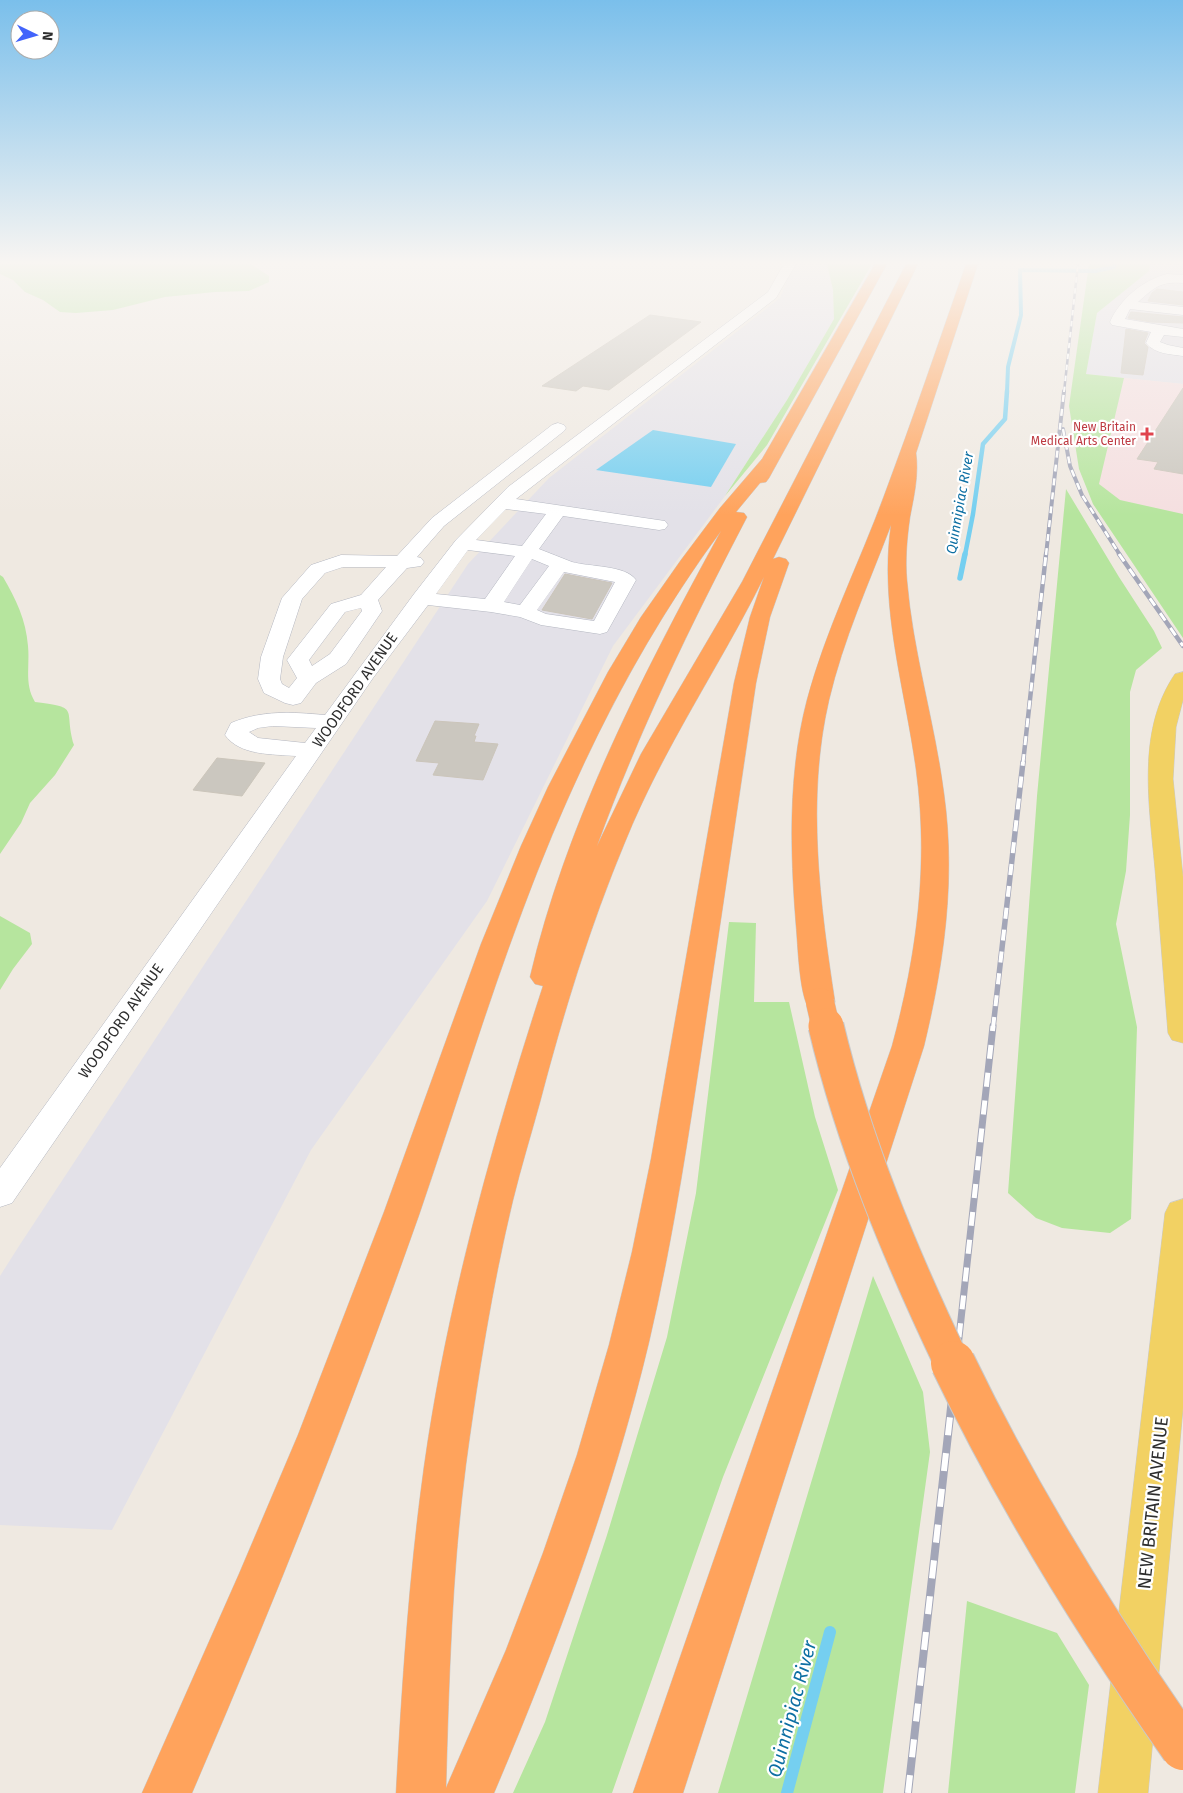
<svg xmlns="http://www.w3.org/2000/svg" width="1183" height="1793" font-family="'Fira Sans',sans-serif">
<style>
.industrial{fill:#e3e1e8}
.medical{fill:#f5dfe0}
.green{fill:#b6e59e}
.water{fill:#75cff0}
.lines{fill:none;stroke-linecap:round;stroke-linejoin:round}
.stream-far3{stroke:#75cff0;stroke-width:4}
.stream-far2{stroke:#75cff0;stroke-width:4.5}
.stream-far1{stroke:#75cff0;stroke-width:5.5}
.stream{stroke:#75cff0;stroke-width:12}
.building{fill:#cbc7bf;stroke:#cbc5ba}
.minor-casing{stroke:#b4b7c1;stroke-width:1}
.major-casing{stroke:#c9c9c9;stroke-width:1}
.highway-casing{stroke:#c9c9c9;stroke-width:1}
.minor{fill:#fff;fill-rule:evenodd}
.major{fill:#f2d163;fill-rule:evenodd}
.highway{fill:#ffa35c;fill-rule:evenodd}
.rail-far5-casing{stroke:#a3a6b8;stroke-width:2.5}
.rail-far4-casing{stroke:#a3a6b8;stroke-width:4}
.rail-far3-casing{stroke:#a3a6b8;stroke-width:4.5}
.rail-far2-casing{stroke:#a3a6b8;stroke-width:5.5}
.rail-far1-casing{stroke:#a3a6b8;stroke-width:7}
.rail-casing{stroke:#a3a6b8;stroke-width:8}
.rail-far5{stroke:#fff;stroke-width:2;stroke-dasharray:5.5;stroke-linecap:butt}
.rail-far4{stroke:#fff;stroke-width:2.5;stroke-dasharray:7;stroke-linecap:butt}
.rail-far3{stroke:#fff;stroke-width:3;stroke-dasharray:9;stroke-linecap:butt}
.rail-far2{stroke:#fff;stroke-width:4;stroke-dasharray:11;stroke-linecap:butt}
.rail-far1{stroke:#fff;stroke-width:5;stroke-dasharray:14;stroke-linecap:butt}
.rail{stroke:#fff;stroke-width:6;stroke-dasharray:18;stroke-linecap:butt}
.highway-bridge-far2-casing{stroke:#c9c9c9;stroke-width:29;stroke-linecap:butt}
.highway-bridge-far1-casing{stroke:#c9c9c9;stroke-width:37;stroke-linecap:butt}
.highway-bridge-casing{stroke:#c9c9c9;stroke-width:46;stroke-linecap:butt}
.highway-bridge-far2{stroke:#ffa35c;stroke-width:28}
.highway-bridge-far1{stroke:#ffa35c;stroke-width:35}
.highway-bridge{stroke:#ffa35c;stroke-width:44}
.health-dot{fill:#e0444e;stroke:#fff;stroke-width:2}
.labels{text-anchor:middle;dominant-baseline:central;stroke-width:4.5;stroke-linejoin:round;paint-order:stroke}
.far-health-label{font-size:12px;fill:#be3a42;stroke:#fff;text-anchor:end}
.far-water-label{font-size:14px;font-style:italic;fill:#0d6fa3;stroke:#fff}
.street-label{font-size:15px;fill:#2e2e2e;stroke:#fff}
.near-street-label{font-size:18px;fill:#2e2e2e;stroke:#fff}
.near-water-label{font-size:19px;font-style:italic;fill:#0d6fa3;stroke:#fff}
</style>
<rect width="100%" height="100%" fill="#efe9e1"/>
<path class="industrial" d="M794,264H827L833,290L834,319L787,400L725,496L613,646L487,901L311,1150L112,1530L0,1525V1276L19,1246L468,564L549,478L780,298Z
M1150,264H1183V384L1086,374L1097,313L1149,271Z"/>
<path class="medical" d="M1124,378L1183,384V514L1120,500L1098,484Z"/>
<path class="green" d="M0,264H251L269,276V282L249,291L215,292L165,297L113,310L76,313L60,312L43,300L25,292L13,280L0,274Z
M827,264H872L767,445L725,496L787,400L834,319L833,290Z
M1089,264H1150L1149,271L1097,313L1086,374L1124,378L1099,484L1120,500L1183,514V638L1093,504L1079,469L1069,406Z
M1066,489L1119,577L1154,631L1162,648L1136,670L1130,692V815L1126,871L1116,924L1137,1027L1131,1219L1110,1233L1062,1228L1036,1218L1008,1193L1037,796Z
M0,575L3,577C16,599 26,620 28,646C30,666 24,684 35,702C82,708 63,708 74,745L55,775L30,803L21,823L0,854Z
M0,916L30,933L32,944L13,969L0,990Z
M729,922L756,923L754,1002H789L815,1117L838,1190L723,1477L612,1793H513L545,1722L607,1535L667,1337L696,1193Z
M873,1276L923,1392L930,1452L883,1793H718Z
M967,1601L1057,1633L1089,1685L1075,1793H948Z"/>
<path class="water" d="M653,430L736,444L711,487L596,470Z"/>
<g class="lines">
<path class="stream-far3" d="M1007,392L1008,367L1021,315L1020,270L1095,271L1114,267L1115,264"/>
<path class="stream-far2" d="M965,555L973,514L983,444L1005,419L1007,391"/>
<path class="stream-far1" d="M960,578L965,554"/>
<path class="stream" d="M787,1793L830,1632"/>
</g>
<path class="building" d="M1157,289L1183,292V305L1148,301L1152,293Z
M1131,312L1183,317V323L1151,322L1128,318Z
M650,315L701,322L609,390L583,386L576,391L542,386Z
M1126,329L1148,333L1144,343L1148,347L1143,375L1121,373Z
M1183,388V474L1154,469L1158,462L1137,459Z
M565,574L612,583L592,619L542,610Z
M435,721L479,724L474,736H476L474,742L498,744L483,780L433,775L439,763L416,761Z
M217,758L265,763L242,796L193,790Z"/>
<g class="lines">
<g class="minor-casing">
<path id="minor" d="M784,264H796L776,298L516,499L665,521L668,525L665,529L659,530L563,516L539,549C550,553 561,558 572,562C589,567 626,565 636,580L607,632L600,634L541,625L520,617L491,612L428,605L373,678L12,1203L0,1207V1168L296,756C273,754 240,756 225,735L231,723C262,710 292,712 325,715L414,594L456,540L508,487L768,292ZM506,509L546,514L522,546L476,540ZM468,550L515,556L485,599L436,594ZM532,559L549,566L520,605L504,602ZM564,572L615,582L594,621L546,614L537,610ZM273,726L316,728L305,743L258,738L249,732L258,728Z
M1167,274L1183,275V283C1160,281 1154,288 1138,302L1183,307V315L1130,309L1125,319L1183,329V337L1164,335L1160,342L1168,345L1183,348V356C1170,354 1155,354 1146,343L1151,332L1112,325L1110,322C1120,299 1143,280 1167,274Z
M558,423L564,425L566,428L564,431L444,526L417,557L421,558L424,562L421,566L407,568L378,600L382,611L346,664L316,683L301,703L293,705L285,703L264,693L258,679L261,657L282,598L311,565L341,555L397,556L432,518L552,425ZM343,567H386L361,595L331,604L287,660L297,678L289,688L282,684L280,679L283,657L302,599L325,573ZM361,608L362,611L330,654L312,666L309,660L345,612Z"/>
</g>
<g class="major-casing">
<path id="major" d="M1183,672V700L1176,727L1173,779L1183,877V1043L1172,1040L1168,1033C1164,982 1160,932 1156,881C1151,814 1134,734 1175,674Z
M1183,1199V1408L1148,1793H1098L1165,1213L1170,1203Z"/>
</g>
<g class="highway-casing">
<path id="highway" d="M875,264H887L769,478L766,482L760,483L736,512L744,513L747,517C691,624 638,733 597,846L641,754L742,582L906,264H918L773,559L779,557L786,559L789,563L770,617L756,683C739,795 723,907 706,1019C690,1127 674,1235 649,1342C612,1497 556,1647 494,1793H396C402,1684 409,1575 424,1467C447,1303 492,1143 543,986L535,984L530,977C567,820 644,672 721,531C636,646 573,775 523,909C485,1010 454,1113 419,1215C350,1411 274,1603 192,1793H142L239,1574L298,1435L384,1212L481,944L521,846L548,787L608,672L641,617L681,560L720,508L762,459ZM764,577L750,617L734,683L651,1159L632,1252L609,1345L577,1455L543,1553L506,1650L446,1788C449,1680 452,1571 466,1464C478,1376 492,1287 513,1200C521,1167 531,1135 540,1102C563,1014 590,926 625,842C663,748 720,666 764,577Z
M966,264H978L916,453C919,475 914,496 910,517C907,538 905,560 907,581C913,653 935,723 944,794C956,880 944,963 924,1046L683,1793H633L892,1046C917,954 929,864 916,769C905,688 879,608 891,525C869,583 843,640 829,700C806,799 820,904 835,1002L831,1009L820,1012L809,1009C799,993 798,946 796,925C790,851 788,772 807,700C826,629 859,564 884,496C913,419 939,341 966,264Z"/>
</g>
<use href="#minor" class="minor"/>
<use href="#major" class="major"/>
<use href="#highway" class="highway"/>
<g class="rail-far5-casing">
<path id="rail-far5" d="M1064,392L1078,264"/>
</g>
<g class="rail-far4-casing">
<path id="rail-far4" d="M1063,429L1070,466L1082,495L1120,555
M1046,555L1064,391"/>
</g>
<g class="rail-far3-casing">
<path id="rail-far3" d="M1119,554L1183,646
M1023,763L1046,554"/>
</g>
<g class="rail-far2-casing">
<path id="rail-far2" d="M993,1028L1023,762"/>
</g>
<g class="rail-far1-casing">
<path id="rail-far1" d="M956,1365L993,1026"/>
</g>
<g class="rail-casing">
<path id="rail" d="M908,1793L956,1363"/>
</g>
<use href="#rail-far5" class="rail-far5"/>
<use href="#rail-far4" class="rail-far4"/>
<use href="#rail-far3" class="rail-far3"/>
<use href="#rail-far2" class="rail-far2"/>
<use href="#rail-far1" class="rail-far1"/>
<use href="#rail" class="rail"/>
<g class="highway-bridge-far2-casing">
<path id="highway-bridge-far2" d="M820,1002L826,1028"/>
</g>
<g class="highway-bridge-far1-casing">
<path id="highway-bridge-far1" d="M826,1026C854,1144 901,1256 953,1365"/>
</g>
<g class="highway-bridge-casing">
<path id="highway-bridge" d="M953,1363C1018,1498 1097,1626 1183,1748"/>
</g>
<use href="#highway-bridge-far2" class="highway-bridge-far2"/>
<use href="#highway-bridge-far1" class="highway-bridge-far1"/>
<use href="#highway-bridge" class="highway-bridge"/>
</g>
<linearGradient id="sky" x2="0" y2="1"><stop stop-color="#7abfeb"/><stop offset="0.51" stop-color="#f8f5f2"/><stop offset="1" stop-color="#f8f5f2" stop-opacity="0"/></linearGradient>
<rect width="1183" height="515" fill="url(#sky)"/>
<path class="health-dot" d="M1144.5 426.5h5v5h5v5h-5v5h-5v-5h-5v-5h5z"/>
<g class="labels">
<g class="far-health-label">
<text x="1136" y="427">New Britain<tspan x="1136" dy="14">Medical Arts Center</tspan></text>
</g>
<g class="far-water-label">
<text transform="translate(960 503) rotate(-80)">Quinnipiac River</text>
</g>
<g class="street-label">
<text transform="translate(355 690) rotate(-55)">WOODFORD AVENUE</text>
<text transform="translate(121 1021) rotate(-55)">WOODFORD AVENUE</text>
</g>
<g class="near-street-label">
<text transform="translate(1153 1503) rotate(-84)">NEW BRITAIN AVENUE</text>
</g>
<g class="near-water-label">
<text transform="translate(792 1709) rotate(-75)">Quinnipiac River</text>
</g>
</g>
<g transform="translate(35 35) rotate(95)"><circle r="24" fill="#ffffff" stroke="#ababab"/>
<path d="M0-4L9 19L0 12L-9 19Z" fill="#4264fb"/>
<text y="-8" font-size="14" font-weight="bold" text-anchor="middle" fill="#2e2e2e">N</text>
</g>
</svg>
